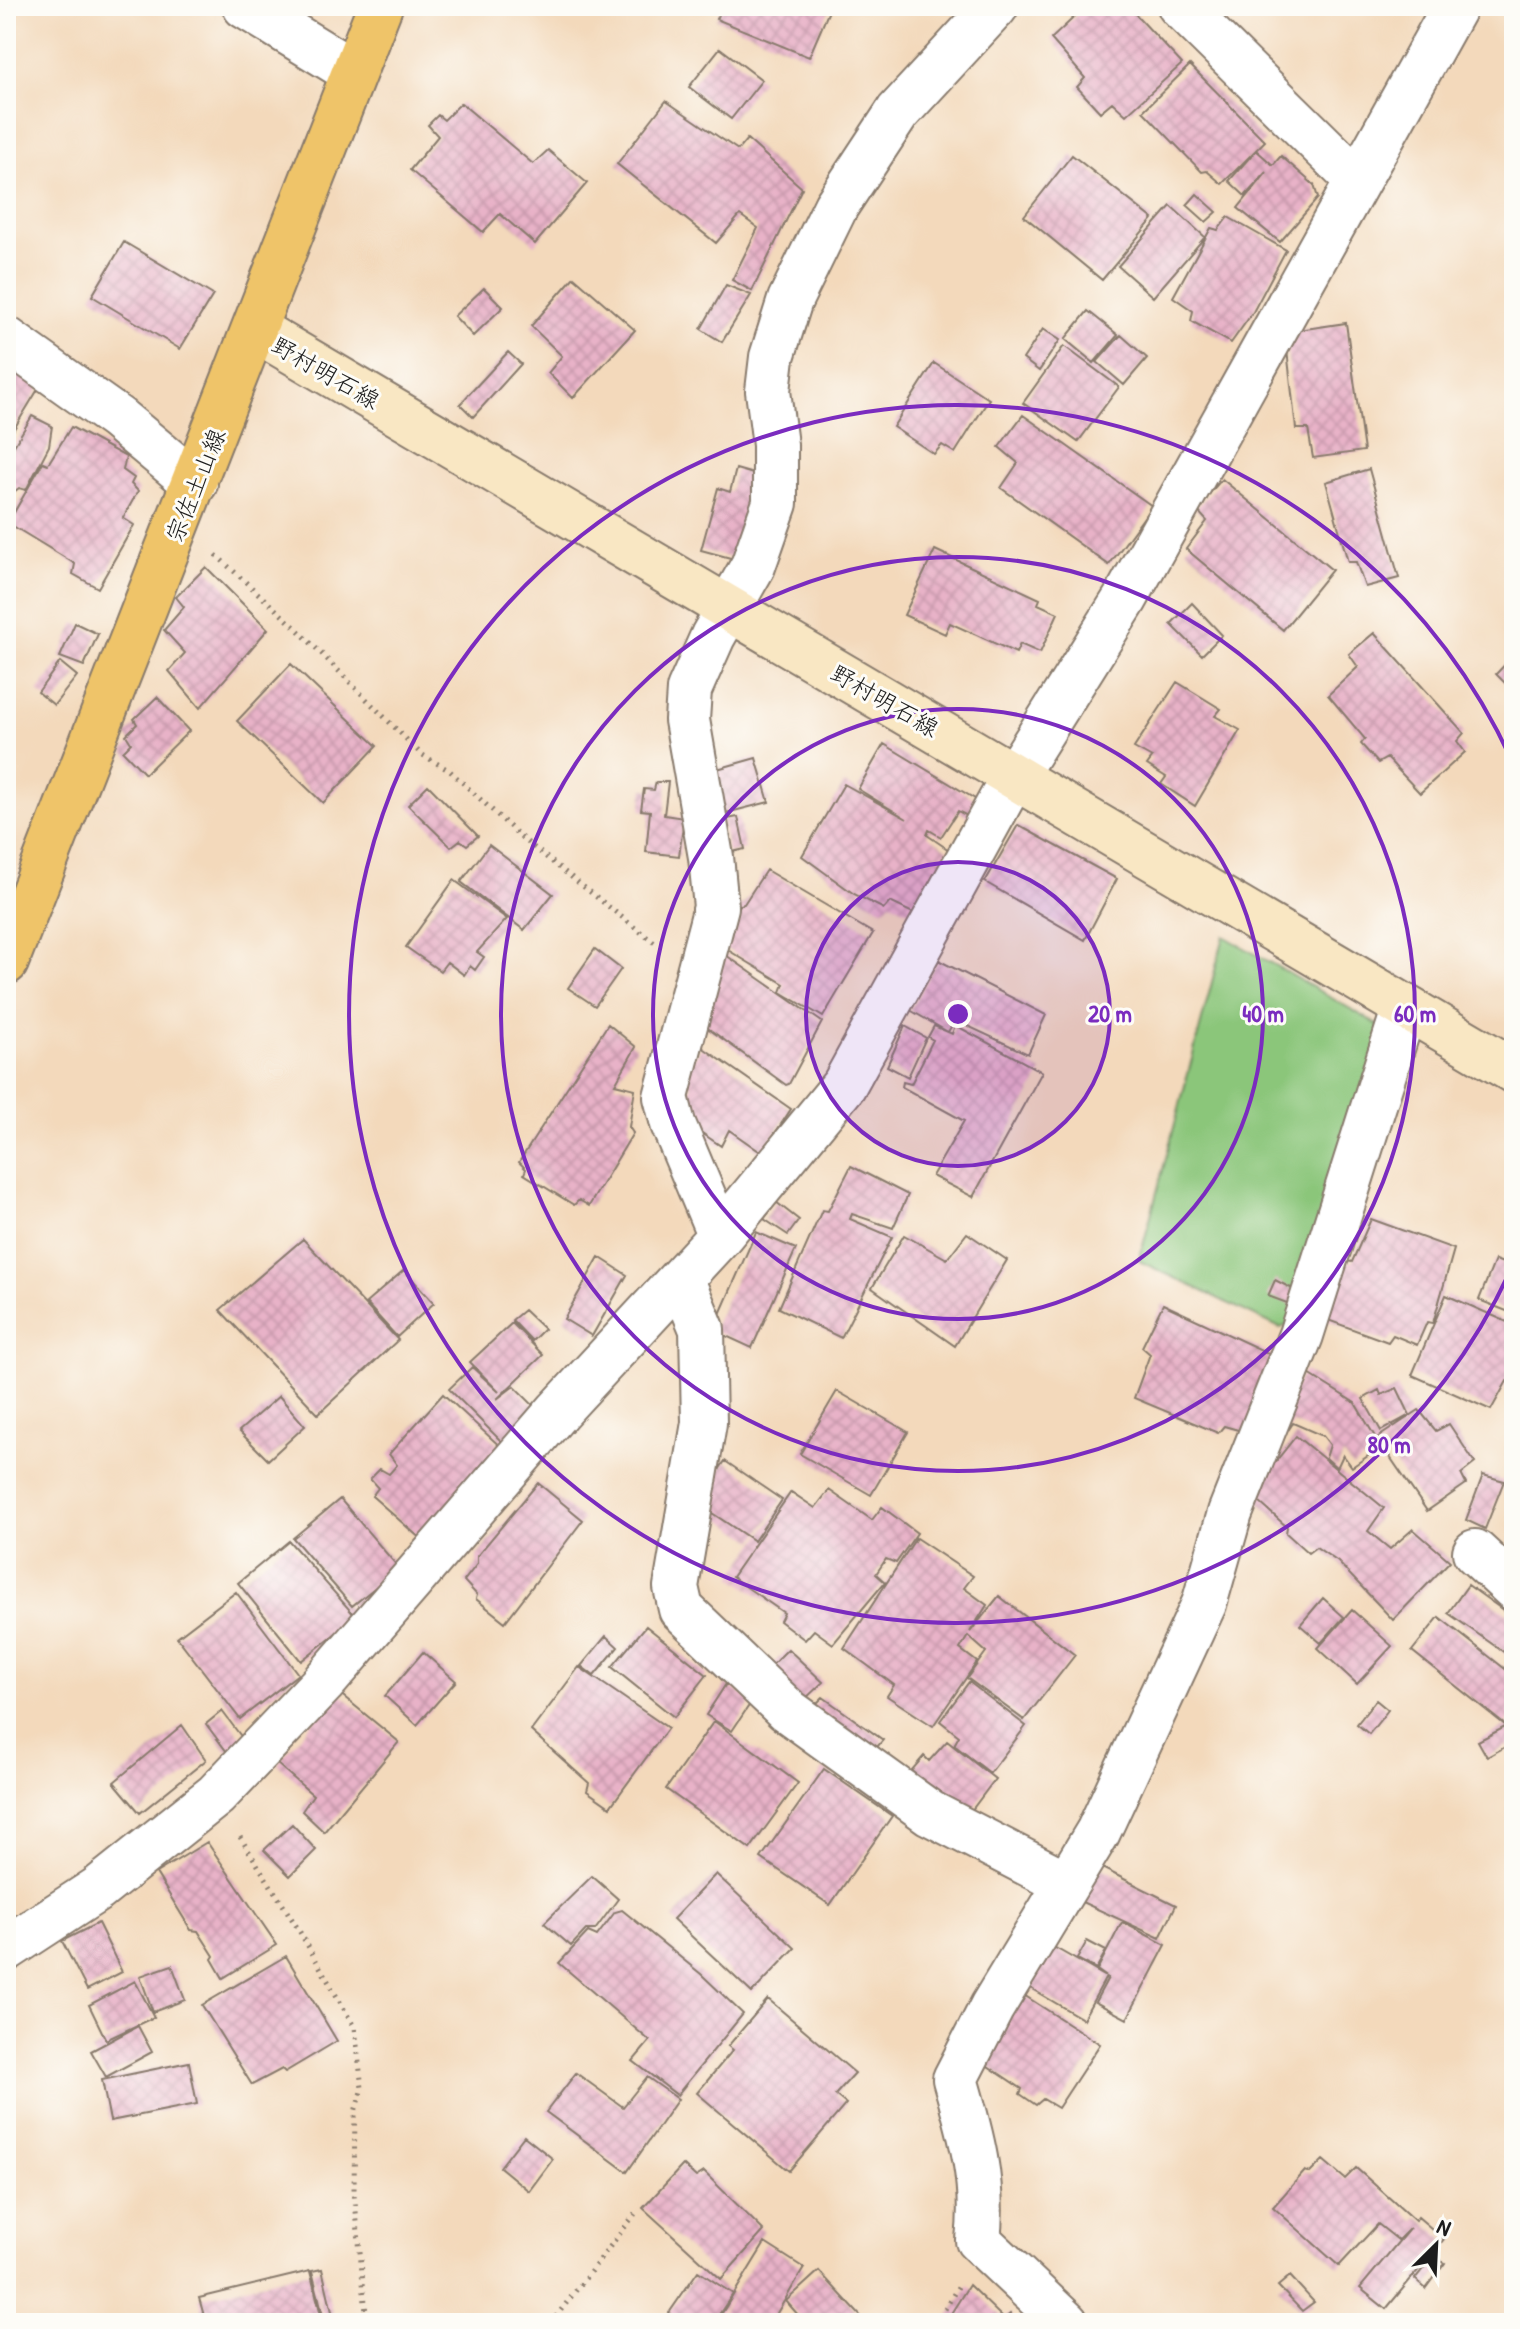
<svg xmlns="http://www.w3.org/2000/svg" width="1520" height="2329" font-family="'Patrick Hand','Klee One',sans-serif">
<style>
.grass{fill:#8bc67a;stroke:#54714b;stroke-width:2}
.building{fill:url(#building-cross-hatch)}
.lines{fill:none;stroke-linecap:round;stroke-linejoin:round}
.street-casing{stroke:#887a6c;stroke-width:48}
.secondary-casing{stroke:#887a6c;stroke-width:48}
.primary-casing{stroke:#887a6c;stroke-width:48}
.path{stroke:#887a6c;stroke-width:5;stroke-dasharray:2 6;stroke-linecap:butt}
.street{stroke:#fff;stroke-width:44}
.secondary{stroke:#f9e7c3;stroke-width:44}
.primary{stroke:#efc469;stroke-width:44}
.ring{fill:none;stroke:#7b2cbf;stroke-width:4}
.labels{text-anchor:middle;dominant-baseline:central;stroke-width:6;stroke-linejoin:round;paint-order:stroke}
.street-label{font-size:24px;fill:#1c1c1c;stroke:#fdfcf7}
.centre{fill:#7b2cbf;stroke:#fdfcf7;stroke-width:4}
.ring-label{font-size:24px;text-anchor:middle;font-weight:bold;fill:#7b2cbf;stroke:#fdfcf7;stroke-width:6;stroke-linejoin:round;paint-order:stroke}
</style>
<defs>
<pattern id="building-cross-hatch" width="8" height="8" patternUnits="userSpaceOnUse" patternTransform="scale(2)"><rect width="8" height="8" fill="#e8b2c8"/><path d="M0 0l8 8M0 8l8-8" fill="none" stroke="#c698ab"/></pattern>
</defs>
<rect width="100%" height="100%" fill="#fdfcf7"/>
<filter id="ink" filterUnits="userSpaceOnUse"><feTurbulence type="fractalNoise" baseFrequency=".0125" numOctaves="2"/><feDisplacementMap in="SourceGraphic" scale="16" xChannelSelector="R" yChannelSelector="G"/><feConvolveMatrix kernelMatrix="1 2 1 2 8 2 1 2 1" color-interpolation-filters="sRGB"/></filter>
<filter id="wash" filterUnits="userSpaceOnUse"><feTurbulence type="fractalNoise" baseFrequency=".006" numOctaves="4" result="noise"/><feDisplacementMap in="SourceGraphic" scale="32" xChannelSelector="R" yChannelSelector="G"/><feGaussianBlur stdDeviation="1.8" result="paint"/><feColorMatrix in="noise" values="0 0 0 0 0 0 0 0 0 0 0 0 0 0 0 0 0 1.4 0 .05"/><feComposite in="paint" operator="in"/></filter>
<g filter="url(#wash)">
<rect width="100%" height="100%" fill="#f3d9bb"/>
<path class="grass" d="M1224,936L1387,1030L1295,1323L1280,1328L1139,1261Z"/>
<g id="blocks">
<path class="building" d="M722,6H831L809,57L716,19Z
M1086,6H1128L1182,64L1126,115L1112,102L1100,112L1077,87L1085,78L1051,39Z
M720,48L762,80L731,119L689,87Z
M1190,65L1265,141L1222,184L1207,171L1202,172L1143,111Z
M666,101L738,150L747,139L802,188L752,291L732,280L758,228L740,215L716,243L617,164Z
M461,103L533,164L548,150L587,183L535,244L500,214L483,232L410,170L438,136L428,125L438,115L444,120Z
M1256,150L1273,165L1281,156L1314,185L1318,198L1280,242L1238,208L1267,172L1245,196L1229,181Z
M1072,155L1153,219L1102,280L1024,216Z
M1197,194L1217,212L1206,222L1187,205Z
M1171,206L1205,237L1153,297L1118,266Z
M1228,217L1286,250L1253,312L1231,343L1191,321L1193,311L1173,297L1211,228L1218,230Z
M124,242L213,295L180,349L92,296Z
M574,277L635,330L573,398L548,373L562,356L531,326Z
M726,285L751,295L722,342L701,329Z
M484,288L503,307L473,336L454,316Z
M1088,311L1118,335L1094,363L1065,339Z
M1346,323L1364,451L1313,458L1308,429H1296L1285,332Z
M1043,329L1060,340L1039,371L1023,359Z
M1121,335L1147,358L1124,385L1097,362Z
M1064,346L1119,387L1078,442L1023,403Z
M508,352L521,364L473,417L460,404Z
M934,363L989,399L955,453L942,445L934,454L893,427Z
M6,364L40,386L6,442Z
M1023,415L1152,506L1109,565L1001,488L1018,463L999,447Z
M32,416L52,426L49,446L26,490L19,488L15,491L6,486V459Z
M71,427L126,457L123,470L134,478L131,484L138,491L123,518L134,525L98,588L73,574L75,564L8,523L43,462L48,464Z
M736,469L760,476L738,560L701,550L718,488L730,492Z
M1369,469L1399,578L1365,587L1356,562H1348L1326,482Z
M1222,479L1332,570L1283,630L1186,549L1207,521L1196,509Z
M935,550L1040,599L1038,604L1058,613L1040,653L1020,644L1016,653L950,623L945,634L904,615Z
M206,567L268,629L200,708L169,671L185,653L164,630L184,607L176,597Z
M1192,603L1222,635L1202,655L1171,624Z
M75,623L98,634L84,666L60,657Z
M1374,633L1464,733L1457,741L1465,752L1420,793L1387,758L1378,763L1361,744L1365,739L1328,695L1358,667L1349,654Z
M1514,655V692L1496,674Z
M60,662L77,676L54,705L38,692Z
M291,664L377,746L323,803L237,721Z
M1177,682L1221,709L1215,716L1240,730L1195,806L1161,784L1166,777L1147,765L1152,758L1134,748Z
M157,697L189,731L145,774L123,751L131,743L126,735L137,724L134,719Z
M884,744L980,802L969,817L958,811L941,837L929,830L927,835L952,852L917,915L890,902L884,909L854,894L802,856L844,784L907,819L858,789Z
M756,758L769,802L722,814L710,771Z
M656,782H668L664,815L684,818L679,856L646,852L650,811L641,810L644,789L654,790Z
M428,785L478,836L467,845L460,840L451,847L408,805Z
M738,817L745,849L728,853L722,820Z
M1018,825L1117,879L1085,940L985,882Z
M489,845L553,894L524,930L461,882Z
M766,870L873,933L823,1017L781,992L784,984L718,944L740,905L744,904Z
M454,880L507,919L477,952L484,957L475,970L470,966L464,975L447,962L440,971L406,947Z
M595,949L621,969L595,1006L568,988Z
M720,951L822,1022L789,1084L786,1085L698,1021Z
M938,960L1046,1015L1028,1054L955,1020L948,1032L910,1010Z
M608,1024L636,1047L615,1084L635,1089L629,1127L633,1133L589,1206L579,1200L574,1205L524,1174L526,1169L519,1162Z
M955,1025L1042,1072L973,1197L932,1176L964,1121L902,1087L903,1082L911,1084L933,1040L928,1037L934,1026L952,1034Z
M905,1026L926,1038L908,1077L887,1066Z
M702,1047L791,1109L762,1153L729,1130L721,1146L680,1118L683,1101L692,1086L680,1077Z
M851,1166L908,1195L893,1228L852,1214L850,1219L892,1237L841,1338L779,1308L822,1210L828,1211Z
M776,1202L799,1220L788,1235L764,1219Z
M1371,1219L1454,1249L1433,1323L1427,1322L1417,1345L1393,1335L1388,1342L1325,1319L1344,1261L1352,1262Z
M756,1232L796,1249L752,1348L713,1330Z
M967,1233L1007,1260L955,1346L872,1288L904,1235L947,1259Z
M303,1239L398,1340L318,1414L220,1310Z
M599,1257L627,1275L592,1336L564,1319Z
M1495,1260L1514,1267V1314L1479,1300Z
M404,1270L434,1303L397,1337L366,1303Z
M1275,1280L1301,1293L1295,1306L1268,1296Z
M1446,1295L1514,1325V1384L1507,1381L1491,1410L1412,1375Z
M1163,1304L1283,1360L1252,1434L1224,1426L1218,1433L1134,1398L1150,1354L1142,1347Z
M524,1310L544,1329L532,1341L512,1320Z
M512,1323L543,1355L497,1399L514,1386L535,1407L505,1445L449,1389L472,1367L499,1392L470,1362Z
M1304,1371L1355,1403L1381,1447L1352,1467L1343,1455L1337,1468L1326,1458L1330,1445L1323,1436L1293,1423L1289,1429L1277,1421Z
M1397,1388L1410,1415L1381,1431L1363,1399L1379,1390L1381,1395Z
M837,1391L908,1432L871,1495L800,1454Z
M443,1394L503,1449L422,1540L372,1496L378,1488L370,1479L380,1469L389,1474L397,1465L389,1454Z
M279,1396L305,1426L268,1460L239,1431Z
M1419,1410L1436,1431L1449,1424L1475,1463L1461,1474L1466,1484L1427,1511L1377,1438Z
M1296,1436L1384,1508L1368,1531L1390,1549L1413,1529L1450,1561L1393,1620L1338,1562L1316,1547L1308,1553L1286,1533L1287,1527L1250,1494Z
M725,1461L782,1500L754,1541L697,1503Z
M1483,1475L1504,1481L1485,1529L1466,1520Z
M538,1483L583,1520L505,1622L476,1599L477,1595L464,1581L477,1564V1556Z
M829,1490L872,1520L882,1507L917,1533L896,1563L886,1559L876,1574L885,1582L833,1644L814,1630L805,1640L780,1621L784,1613L732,1577L791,1492L815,1508Z
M340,1499L399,1568L352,1606L293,1538Z
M916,1538L973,1576L964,1588L987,1605L970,1632L999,1596L1075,1655L1024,1720L967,1678L986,1652L968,1636L960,1649L977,1662L933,1726L887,1696L894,1685L844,1648Z
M289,1541L356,1617L301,1661L238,1583Z
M1468,1585L1514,1618V1646L1508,1655L1448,1613Z
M236,1592L298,1674L240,1719L177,1637Z
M1323,1598L1344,1617L1321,1643L1300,1625Z
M1352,1610L1392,1646L1357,1684L1318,1648Z
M1439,1617L1514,1676V1714L1505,1725L1412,1651Z
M646,1626L707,1675L674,1717L612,1667Z
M606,1636L618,1647L594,1676L581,1666Z
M788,1649L823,1682L801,1703L766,1671Z
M423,1652L456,1681L417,1725L385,1696Z
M579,1667L668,1728L610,1807L587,1791L589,1783L531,1731Z
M969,1682L1026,1726L990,1773L954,1745L959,1736L940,1721Z
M726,1684L752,1701L732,1731L706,1715Z
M338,1692L399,1742L324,1832L302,1811L313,1795L277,1764Z
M823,1697L883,1740L873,1752L813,1707Z
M1376,1700L1388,1710L1369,1734L1357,1724Z
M222,1711L243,1739L227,1752L206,1724Z
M714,1721L798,1783L750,1849L666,1789Z
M182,1725L206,1760L140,1813L114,1782Z
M1509,1725L1514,1742L1487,1757L1478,1741Z
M947,1741L995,1779L968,1815L911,1771L924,1756L929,1761Z
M824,1769L892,1816L830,1905L761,1858Z
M292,1824L316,1850L290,1876L264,1850Z
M207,1842L277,1945L223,1978L212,1959L214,1956L198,1931L191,1930L156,1873Z
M1088,1861L1176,1905L1160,1938L1071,1897Z
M716,1874L795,1948L752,1993L673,1919Z
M592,1876L618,1899L595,1930H586L571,1946L544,1923Z
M622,1910L701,1974L743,2014L677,2095L633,2061L650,2041L559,1963L588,1932L597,1936L615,1912Z
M1122,1922L1166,1945L1127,2019L1095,2002L1108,1978L1097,1970Z
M98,1923L122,1972L87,1990L62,1941Z
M1087,1941L1106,1951L1096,1969L1077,1959Z
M1050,1945L1106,1977L1083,2019L1025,1985Z
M286,1956L337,2041L285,2072L282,2069L252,2085L202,2005Z
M172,1965L185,2000L153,2012L140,1976Z
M135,1981L154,2017L106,2040L89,2005Z
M1016,1990L1100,2044L1058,2108L1043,2099L1036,2105L1020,2094L1022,2089L973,2056Z
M768,1999L855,2073L835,2095L846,2104L789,2171L697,2093L733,2050L728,2046Z
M138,2026L152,2052L106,2077L91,2051Z
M189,2062L197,2104L110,2121L102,2080Z
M576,2073L623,2107L647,2077L678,2099L627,2172L546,2112Z
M524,2136L553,2159L529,2191L500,2167Z
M1323,2160L1345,2179L1356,2168L1415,2221L1418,2217L1444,2239L1386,2309L1360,2288L1410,2228L1398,2240L1378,2224L1339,2266L1273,2207L1305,2171L1310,2173Z
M683,2165L696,2177L704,2172L764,2231L721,2279L643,2208Z
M765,2243L804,2268L771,2323H716Z
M1434,2255L1445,2263L1426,2289L1415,2279Z
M322,2269L333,2316L324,2319L312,2271Z
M310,2271L323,2323H206L199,2298Z
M698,2271L733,2294L713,2323H684L669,2313Z
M819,2271L867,2323H805L786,2301Z
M1290,2276L1314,2302L1302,2311L1278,2286Z
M969,2285L1004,2319L1010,2314L1018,2323H945Z"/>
</g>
</g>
<g filter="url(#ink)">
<use href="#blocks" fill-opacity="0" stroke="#887a6c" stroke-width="2"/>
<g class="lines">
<g class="street-casing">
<path id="street" d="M245,6L353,72
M1180,6L1357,180
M6,339L117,418L195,483
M720,1236L673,1124L666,1097L716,907L711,857L687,720L689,690L713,636L753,566L775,503V445L768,391L772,357L790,300L836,206L898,112L996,6
M681,1278L702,1329L704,1423L676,1587L681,1609L787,1710L930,1813L1066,1883
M1475,1552L1514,1588
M6,1949L98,1889L216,1795L323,1683L558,1411L720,1236L844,1085L1014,776L1125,599L1455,6
M1066,2323L978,2240C985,2183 971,2134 955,2079L992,2007L1098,1832L1204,1604L1230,1513L1301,1335L1405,1007"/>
</g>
<g class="secondary-casing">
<path id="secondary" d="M256,330L1514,1071"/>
</g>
<g class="primary-casing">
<path id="primary" d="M6,962L380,6"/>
</g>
<path class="path" d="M216,555L295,627L421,754L450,771L522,838L657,945
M240,1837L297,1927L355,2028L362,2088L355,2112L354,2191L367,2323
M551,2323L635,2214
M937,2323L959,2285"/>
<use href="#street" class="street"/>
<use href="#secondary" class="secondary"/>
<use href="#primary" class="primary"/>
</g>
</g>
<circle cx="958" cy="1014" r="152" fill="#7b2cbf" fill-opacity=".12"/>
<g class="ring">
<circle cx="958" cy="1014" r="152"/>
<circle cx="958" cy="1014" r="305"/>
<circle cx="958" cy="1014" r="457"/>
<path d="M1512 1267A609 609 0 1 1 1512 761"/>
</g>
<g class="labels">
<g class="street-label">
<text transform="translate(326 372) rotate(30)">野村明石線</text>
<text transform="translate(195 485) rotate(-68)">宗佐土山線</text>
<text transform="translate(885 700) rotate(30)">野村明石線</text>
</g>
</g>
<circle cx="958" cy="1014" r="12" class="centre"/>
<g class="ring-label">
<text x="1110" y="1022">20 m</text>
<text x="1263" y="1022">40 m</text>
<text x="1415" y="1022">60 m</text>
<text x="1389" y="1453">80 m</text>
</g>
<rect width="1520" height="2329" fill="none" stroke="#fdfcf7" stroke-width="32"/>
<g transform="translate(1436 2245) rotate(24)" stroke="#fdfcf7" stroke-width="6" paint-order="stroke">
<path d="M0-6L14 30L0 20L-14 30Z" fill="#1c1c1c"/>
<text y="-12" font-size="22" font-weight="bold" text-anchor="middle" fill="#1c1c1c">N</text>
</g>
</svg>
